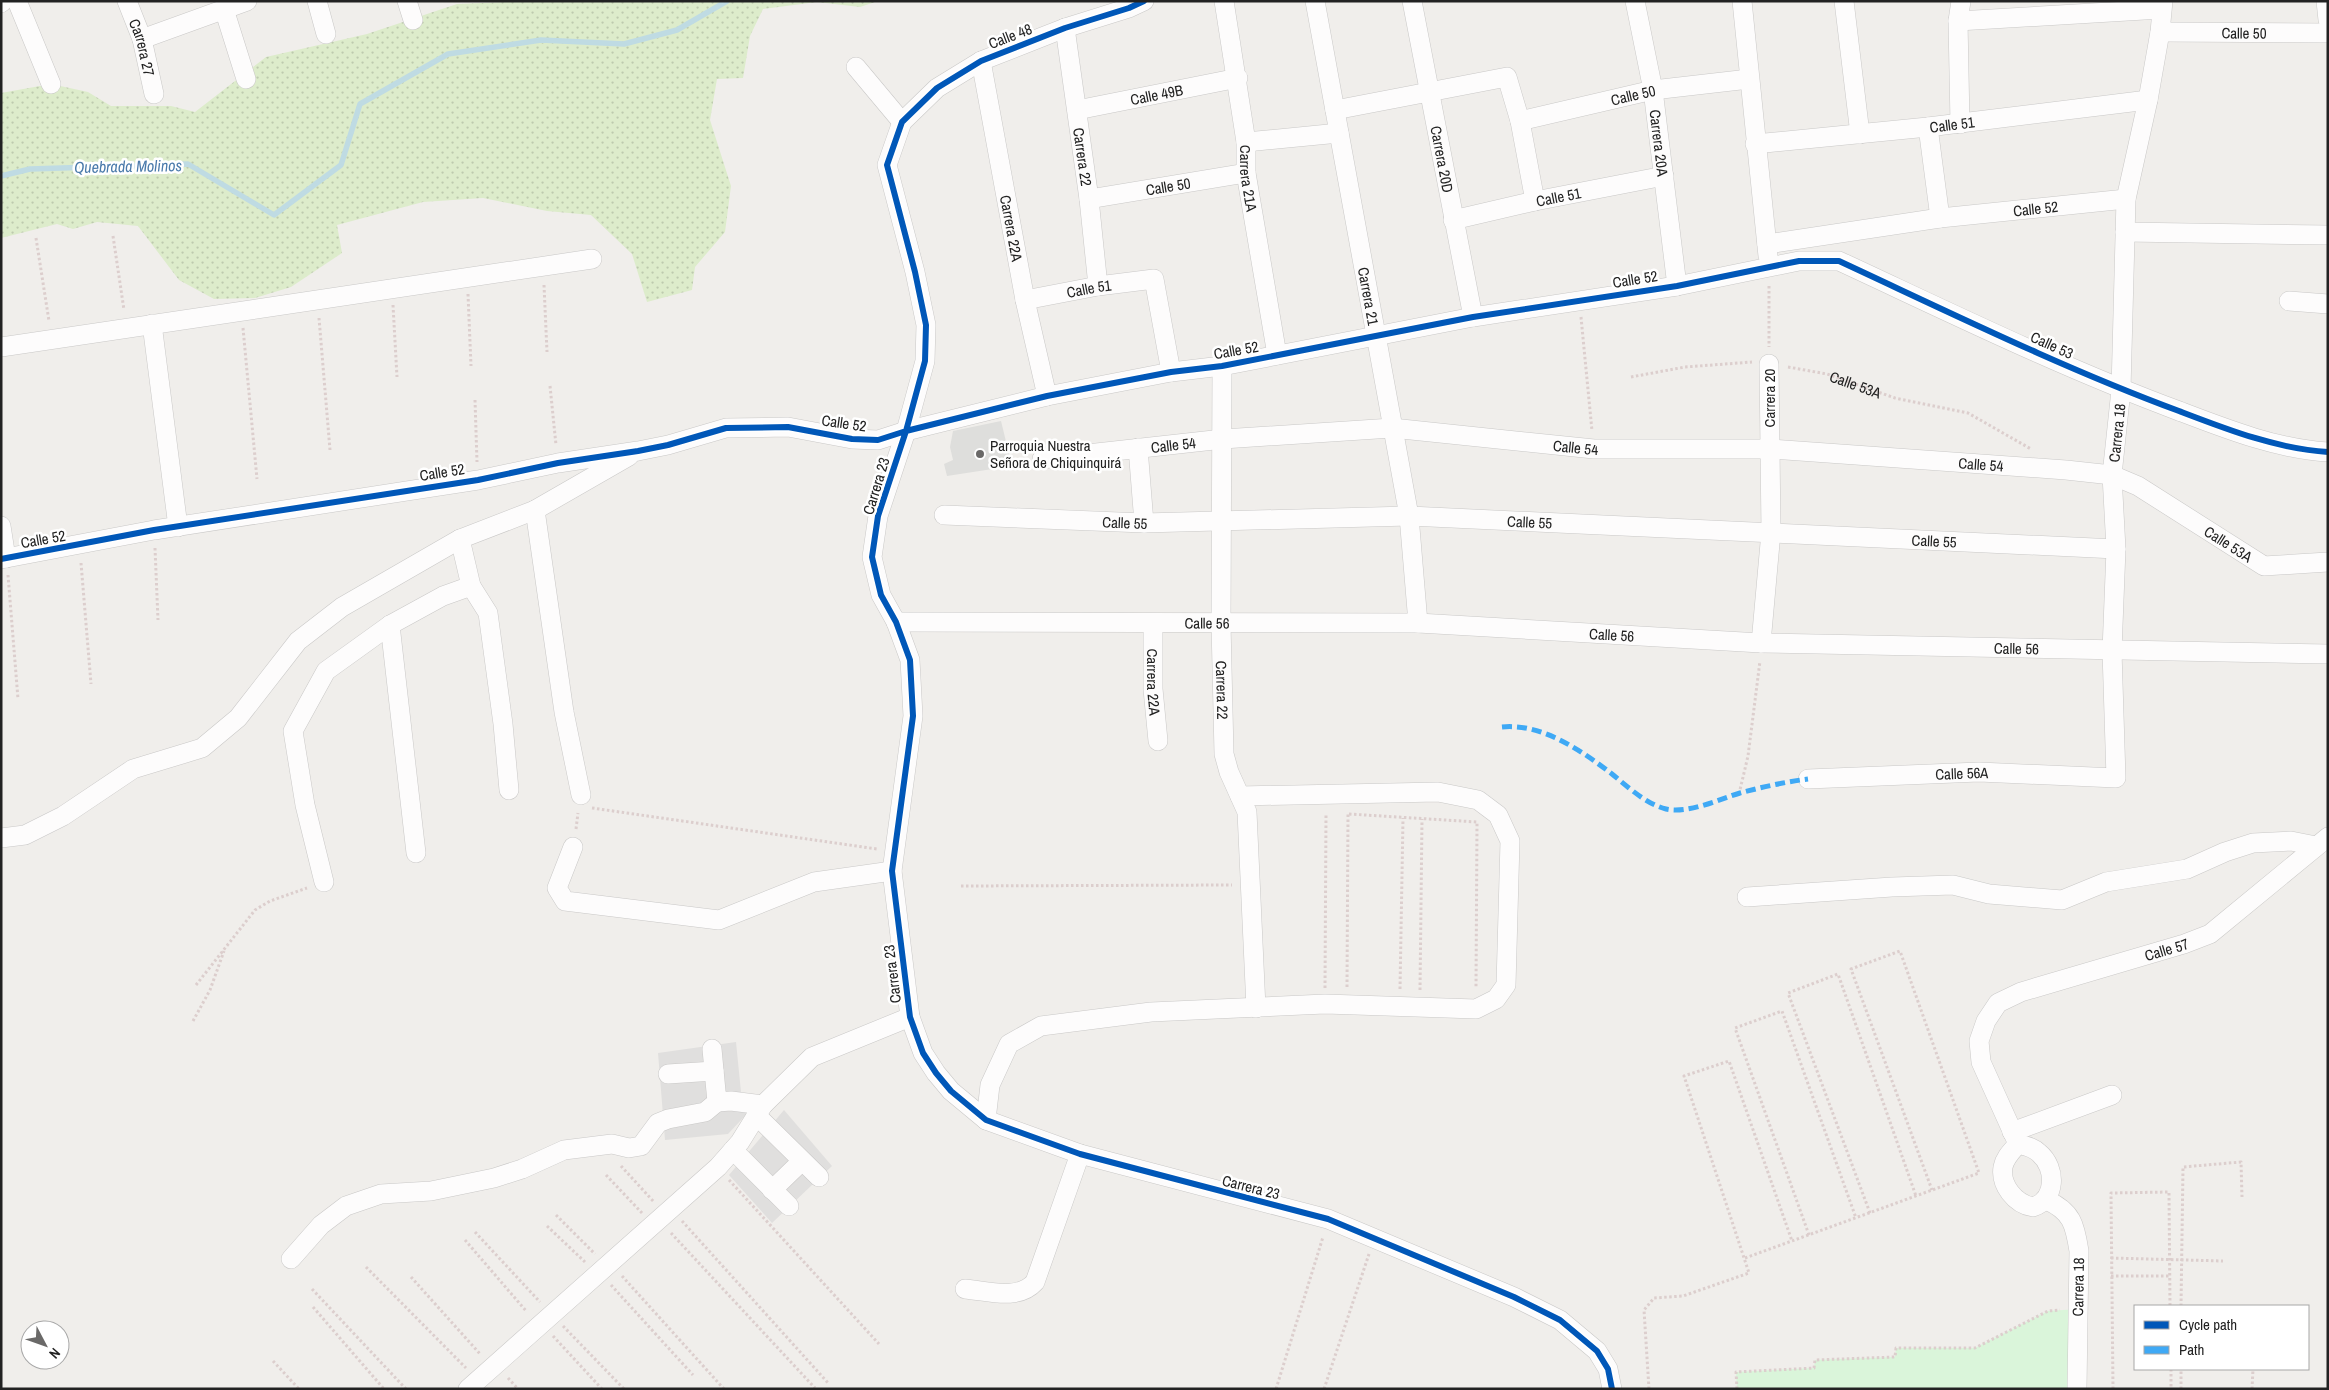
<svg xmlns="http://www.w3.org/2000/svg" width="2329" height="1390" font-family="'Archivo Narrow',sans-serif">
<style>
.religious{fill:#dededc}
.grass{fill:url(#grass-dots)}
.park{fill:#daf5da}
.parking{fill:#e0dfde}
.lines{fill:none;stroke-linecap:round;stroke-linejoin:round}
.stream{stroke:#bfdbe3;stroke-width:5.5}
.minor-casing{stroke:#c9c8c7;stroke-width:20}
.path{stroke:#dccecd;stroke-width:3;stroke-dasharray:2.5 2.5;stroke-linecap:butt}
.minor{stroke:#fdfcfc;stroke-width:19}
.quiet{stroke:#3fa9f5;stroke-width:5;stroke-dasharray:10 5;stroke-linecap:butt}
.cycleway-casing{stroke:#fff;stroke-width:9}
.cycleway{stroke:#0057b8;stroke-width:6}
.poi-dot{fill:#6a6968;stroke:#fff;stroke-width:2}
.labels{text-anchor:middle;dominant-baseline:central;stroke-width:5;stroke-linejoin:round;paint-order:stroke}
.street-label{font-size:15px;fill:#222;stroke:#fff}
.poi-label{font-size:15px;fill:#222;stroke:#fff;text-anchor:start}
.water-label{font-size:16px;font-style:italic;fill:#4a7aab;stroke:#fff}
</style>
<defs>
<pattern id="grass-dots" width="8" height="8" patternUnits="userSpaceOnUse" patternTransform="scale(1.25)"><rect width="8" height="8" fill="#ddeccb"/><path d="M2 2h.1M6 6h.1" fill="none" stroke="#bdcaae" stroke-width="1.8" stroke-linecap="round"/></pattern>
</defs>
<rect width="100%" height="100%" fill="#f0eeeb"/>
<path class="religious" d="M1001,421L1012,466L947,476L944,464L953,460L950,447L953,431Z"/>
<path class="grass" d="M526,1H878L860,7L817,2L763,9L750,36L743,78L717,79L710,120L731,186L725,232L695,267L692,290L647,302L632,254L591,215L547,211L483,198L423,202L337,225L342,253L291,287L255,298L214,299L179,280L138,226L97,222L73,229L57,224L1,238V93L51,84L88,92L111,106H171L195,112L266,57L367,34L457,4Z"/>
<path class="park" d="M2078,1309L2077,1389H1737L1736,1372L1814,1368L1815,1360L1895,1357L1896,1348H1975L2048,1311Z"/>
<path class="parking" d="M736,1042L741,1092L757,1103L728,1134L665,1140L658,1053Z
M784,1110L832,1166L772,1223L729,1175Z"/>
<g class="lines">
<path class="stream" d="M1,176L30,169L188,164L274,215L341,165L360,104L448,54L541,40L624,44L677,30L727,1"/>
<g class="minor-casing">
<g id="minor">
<path d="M17,1L51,84"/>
<path id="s2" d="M127,1L142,39L154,94"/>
<path d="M317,1L326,34"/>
<path d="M407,1L413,20"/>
<path d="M1144,1L1129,8L1065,28L981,61L937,88L902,122L887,165L915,272L926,325L925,361L906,431L878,516L872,557L881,595L896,622L910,660L913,716L892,871L910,1017L923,1053L936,1073L951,1091L986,1120L1080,1154L1328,1219L1514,1297L1560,1320L1597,1351L1608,1369L1612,1389"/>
<path id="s3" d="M1224,1L1246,142V173L1277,355"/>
<path id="s4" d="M1315,1L1409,516L1418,623"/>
<path id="s5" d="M1412,1L1473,317"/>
<path id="s6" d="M1635,1L1653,90L1677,286"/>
<path d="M1742,1L1768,256"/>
<path d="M1844,1L1860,134"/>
<path d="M2326,1L2328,20"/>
<path d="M1,3L3,1"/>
<path d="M224,9L246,79"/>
<path d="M1958,21L2161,9"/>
<path id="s7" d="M1065,28L1089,199L1098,286"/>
<path id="s8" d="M2160,32L2328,33"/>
<path d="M142,39L247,1"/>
<path id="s9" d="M981,61L1025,300L1047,396"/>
<path d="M856,67L902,122"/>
<path id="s10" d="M1077,110L1238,78"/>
<path d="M1335,110L1507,77L1520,121L1535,201"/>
<path id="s11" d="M1520,121L1653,90L1749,79"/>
<path d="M1960,124L1958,21L1961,1"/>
<path d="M1928,127L1940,218"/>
<path d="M1246,142L1339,133"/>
<path id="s12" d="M1755,144L1928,127L2148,100"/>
<path id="s13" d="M1089,199L1246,173"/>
<path id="s14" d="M1453,220L1535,201L1664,176"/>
<path d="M2125,232L2328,235"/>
<path id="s15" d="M1767,244L1940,218L2126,199"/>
<path id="s16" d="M1025,300L1098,286L1154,279L1171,372"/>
<path d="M2289,301L2328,304"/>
<path d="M152,324L178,527"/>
<path d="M1,347L592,259"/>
<path id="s17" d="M1222,366L1221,624L1224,754L1229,772L1247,812L1256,1008"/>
<path d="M1138,448L1144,523"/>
<path id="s18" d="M1042,459L1223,439L1392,428L1594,449H1770L2066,470L2112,475L2138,486L2264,566L2328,562"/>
<path d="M535,510L564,712L581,795"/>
<path id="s19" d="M944,515L1144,523L1409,516L2116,549"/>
<path d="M1,526L6,558"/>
<path d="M460,539L471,586L488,613L503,724L509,790"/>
<path d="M1,559L154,530L478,480L558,463L638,451L668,445L726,428L788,427L852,439L878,440L906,431L1047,396L1171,372L1222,366L1473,317L1677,286L1799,261H1839C1951,313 2063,368 2179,411C2226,429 2277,449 2328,452"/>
<path id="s20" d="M896,622L1418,623L1761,643L2328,654"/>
<path id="s21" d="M1153,623V689L1158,741"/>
<path d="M390,625L416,853"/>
<path d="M1761,643L1771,532L1769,364"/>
<path id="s22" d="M1808,779L1979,772L2116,778L2112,651L2116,549L2112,475L2121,390L2126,199L2148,100L2160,32L2163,1"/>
<path d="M1,838L25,835L63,816L133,769L202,748L238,718L298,641L342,607L460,539L535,510L629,456"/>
<path d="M573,847L557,888L565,901L719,920L814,882L892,871"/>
<path d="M324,882L305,805L293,731L326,671L390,625L443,596L471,586"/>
<path d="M1747,897L1892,887L1953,885L1989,894L2062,900L2106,882L2187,869L2225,852L2253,843L2291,841L2316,846"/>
<path d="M712,1049L717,1102L731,1101L763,1105"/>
<path d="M668,1074L714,1071"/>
<path d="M756,1115L819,1177"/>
<path d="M986,1120L990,1085L1009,1044L1041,1026L1151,1012L1325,1004L1476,1009L1496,999L1506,985L1510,841L1498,815L1478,800L1438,792L1240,796"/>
<path d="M2012,1132L2112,1095"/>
<path id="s23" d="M2018,1144L1981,1062L1979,1041L1986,1021L1998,1003L2021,992L2184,944L2210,934L2328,837"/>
<path d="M2018,1144C2026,1146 2033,1147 2039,1153C2057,1168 2056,1200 2033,1207C2015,1204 2000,1185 2003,1167C2005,1157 2012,1151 2018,1144Z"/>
<path d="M733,1150L789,1206"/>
<path d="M772,1190L802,1161"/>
<path d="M2046,1200C2072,1211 2075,1225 2079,1251L2077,1389"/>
<path d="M291,1259L321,1225L346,1206L381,1194L431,1191L494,1178L522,1169L564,1150L612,1144L629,1148L641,1146L658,1123L668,1119L705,1112L717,1102"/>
<path d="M965,1289C988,1291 1018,1301 1035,1282L1080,1154"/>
<path d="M468,1389L718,1167L740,1142L763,1105L812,1057L910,1017"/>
</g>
</g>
<g class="path">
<path d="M113,236L124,310"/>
<path d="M36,238L49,321"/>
<path d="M544,285L547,352"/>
<path d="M1769,286V347"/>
<path d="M468,294L471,366"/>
<path d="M393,305L397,377"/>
<path d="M1581,317L1592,431"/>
<path d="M319,318L330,450"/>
<path d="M243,328L257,479"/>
<path id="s1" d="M1788,367L1827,374L1895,398L1968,413L2031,449"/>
<path d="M1631,377L1685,367L1752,362"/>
<path d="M550,386L556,445"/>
<path d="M475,400L477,462"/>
<path d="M155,548L158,620"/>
<path d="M81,563L91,684"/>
<path d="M8,575L18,699"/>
<path d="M1739,794L1748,756L1760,661"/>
<path d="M592,808L877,849"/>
<path d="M1349,814L1477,822L1476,988"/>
<path d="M576,829L578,813"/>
<path d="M961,886L1232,885"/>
<path d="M196,985L255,910L270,901L307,888"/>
<path d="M1347,987L1348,814"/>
<path d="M1325,988L1326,813"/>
<path d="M1400,989L1403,818"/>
<path d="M1420,990L1422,819"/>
<path d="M193,1021L210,990L224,951"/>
<path d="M621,1166L654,1202"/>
<path d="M606,1175L642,1213"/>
<path d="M729,1180L879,1344"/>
<path d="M1870,1213L1788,993L1838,974L1916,1196"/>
<path d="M556,1215L595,1254"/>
<path d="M682,1221L829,1384"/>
<path d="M547,1226L585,1262"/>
<path d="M475,1232L540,1302"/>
<path d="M671,1233L815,1388"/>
<path d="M1809,1235L1735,1028L1782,1011L1856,1218"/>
<path d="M465,1240L527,1312"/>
<path d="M1745,1258L1979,1173L1900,951L1851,969L1932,1190"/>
<path d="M2111,1258L2223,1261"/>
<path d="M366,1267L466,1368"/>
<path d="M622,1276L724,1389"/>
<path d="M2111,1276H2170"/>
<path d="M411,1277L481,1355"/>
<path d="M611,1285L693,1375"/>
<path d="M312,1289L406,1389"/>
<path d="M2181,1306L2183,1167L2241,1162L2242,1197"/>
<path d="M313,1307L384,1389"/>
<path d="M563,1326L624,1389"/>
<path d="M553,1336L602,1389"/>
<path d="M273,1361L299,1389"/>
<path d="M2171,1369V1389"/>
<path d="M508,1378L518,1389"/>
<path d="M1276,1389L1323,1237"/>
<path d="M1324,1389L1369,1254"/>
<path d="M1649,1389L1644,1310L1654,1298L1683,1296L1749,1273L1684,1076L1729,1061L1792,1241"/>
<path d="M1737,1389L1736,1372L1814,1368L1815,1360L1895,1357L1896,1348H1975L2048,1311L2060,1310"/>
<path d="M2113,1389L2111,1193L2169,1192L2170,1306"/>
<path d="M2181,1389V1369"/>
<path d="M2252,1389L2253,1369"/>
</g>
<use href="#minor" class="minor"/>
<path class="quiet" d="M1502,727C1542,723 1582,751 1612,774C1628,787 1646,804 1666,809C1688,814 1720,799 1740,793C1762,787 1785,782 1808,779"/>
<g class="cycleway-casing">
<path id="cycleway" d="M1144,1L1129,8L1065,28L981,61L937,88L902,122L887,165L915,272L926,325L925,361L906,431L878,516L872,557L881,595L896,622L910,660L913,716L892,871L910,1017L923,1053L936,1073L951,1091L986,1120L1080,1154L1328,1219L1514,1297L1560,1320L1597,1351L1608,1369L1612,1389
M1,559L154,530L478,480L558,463L638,451L668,445L726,428L788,427L852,439L878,440L906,431L1047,396L1171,372L1222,366L1473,317L1677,286L1799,261H1839C1951,313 2063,368 2179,411C2226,429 2277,449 2328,452"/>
</g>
<use href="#cycleway" class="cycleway"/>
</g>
<circle class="poi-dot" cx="980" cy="454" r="5"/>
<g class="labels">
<g class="street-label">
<text stroke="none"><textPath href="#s8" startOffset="84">Calle 50</textPath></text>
<text transform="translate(1010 36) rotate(-21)">Calle 48</text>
<text stroke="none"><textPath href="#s2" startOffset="49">Carrera 27</textPath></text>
<text stroke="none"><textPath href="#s10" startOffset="81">Calle 49B</textPath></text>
<text stroke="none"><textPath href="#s11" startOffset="116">Calle 50</textPath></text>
<text stroke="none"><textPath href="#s12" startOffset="198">Calle 51</textPath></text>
<text stroke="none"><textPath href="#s6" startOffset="144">Carrera 20A</textPath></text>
<text stroke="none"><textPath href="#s7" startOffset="130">Carrera 22</textPath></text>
<text stroke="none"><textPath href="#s5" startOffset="161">Carrera 20D</textPath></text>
<text stroke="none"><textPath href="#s3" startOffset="179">Carrera 21A</textPath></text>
<text stroke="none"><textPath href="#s13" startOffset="80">Calle 50</textPath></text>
<text stroke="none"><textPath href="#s14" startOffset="108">Calle 51</textPath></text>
<text stroke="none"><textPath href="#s15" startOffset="271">Calle 52</textPath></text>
<text stroke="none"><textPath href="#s9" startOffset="170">Carrera 22A</textPath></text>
<text transform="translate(1635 279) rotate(-9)">Calle 52</text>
<text stroke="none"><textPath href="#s16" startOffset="65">Calle 51</textPath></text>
<text stroke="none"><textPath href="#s4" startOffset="300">Carrera 21</textPath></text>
<text transform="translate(2052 345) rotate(24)">Calle 53</text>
<text transform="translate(1236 350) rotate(-10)">Calle 52</text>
<text stroke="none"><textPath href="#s1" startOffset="70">Calle 53A</textPath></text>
<text transform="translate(1769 398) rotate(-90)">Carrera 20</text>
<text transform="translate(844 423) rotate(8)">Calle 52</text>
<text stroke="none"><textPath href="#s22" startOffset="654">Carrera 18</textPath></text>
<text stroke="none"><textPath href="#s18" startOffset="132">Calle 54</textPath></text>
<text stroke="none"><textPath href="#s18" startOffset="536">Calle 54</textPath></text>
<text stroke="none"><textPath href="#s18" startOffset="942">Calle 54</textPath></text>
<text transform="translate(442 472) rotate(-9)">Calle 52</text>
<text transform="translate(876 486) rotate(-73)">Carrera 23</text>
<text stroke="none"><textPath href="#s19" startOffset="586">Calle 55</textPath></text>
<text stroke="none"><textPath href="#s19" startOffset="181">Calle 55</textPath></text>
<text transform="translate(43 539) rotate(-10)">Calle 52</text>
<text stroke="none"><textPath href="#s19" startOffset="991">Calle 55</textPath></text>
<text stroke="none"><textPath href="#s18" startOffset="1209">Calle 53A</textPath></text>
<text stroke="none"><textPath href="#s20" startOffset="311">Calle 56</textPath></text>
<text stroke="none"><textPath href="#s20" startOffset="716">Calle 56</textPath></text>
<text stroke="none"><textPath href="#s20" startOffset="1121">Calle 56</textPath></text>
<text stroke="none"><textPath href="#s21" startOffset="59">Carrera 22A</textPath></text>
<text stroke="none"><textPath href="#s17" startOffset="324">Carrera 22</textPath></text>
<text stroke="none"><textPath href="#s22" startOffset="154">Calle 56A</textPath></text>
<text stroke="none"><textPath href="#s23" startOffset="331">Calle 57</textPath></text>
<text transform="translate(892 974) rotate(-97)">Carrera 23</text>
<text transform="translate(1251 1187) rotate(14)">Carrera 23</text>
<text transform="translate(2078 1287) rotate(-89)">Carrera 18</text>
</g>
<g class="poi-label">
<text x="990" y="445">Parroquia Nuestra<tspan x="990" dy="17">Señora de Chiquinquirá</tspan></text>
</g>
<g class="water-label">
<text transform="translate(128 166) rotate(-1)">Quebrada Molinos</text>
</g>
</g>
<rect width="2329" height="1390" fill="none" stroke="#222222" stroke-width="5"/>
<rect x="2134" y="1305" width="175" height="65" fill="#ffffff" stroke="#a7a7a7"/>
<rect x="2144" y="1321" width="25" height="8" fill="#0057b8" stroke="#a7a7a7"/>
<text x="2179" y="1330" font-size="15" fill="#222222">Cycle path</text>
<rect x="2144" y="1346" width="25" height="8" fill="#3fa9f5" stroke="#a7a7a7"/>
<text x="2179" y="1355" font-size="15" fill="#222222">Path</text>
<g transform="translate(45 1345) rotate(131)"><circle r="24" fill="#ffffff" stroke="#a7a7a7"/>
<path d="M0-4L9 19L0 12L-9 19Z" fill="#6a6968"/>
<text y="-8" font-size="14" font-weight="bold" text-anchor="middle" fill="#222222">N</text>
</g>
</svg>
